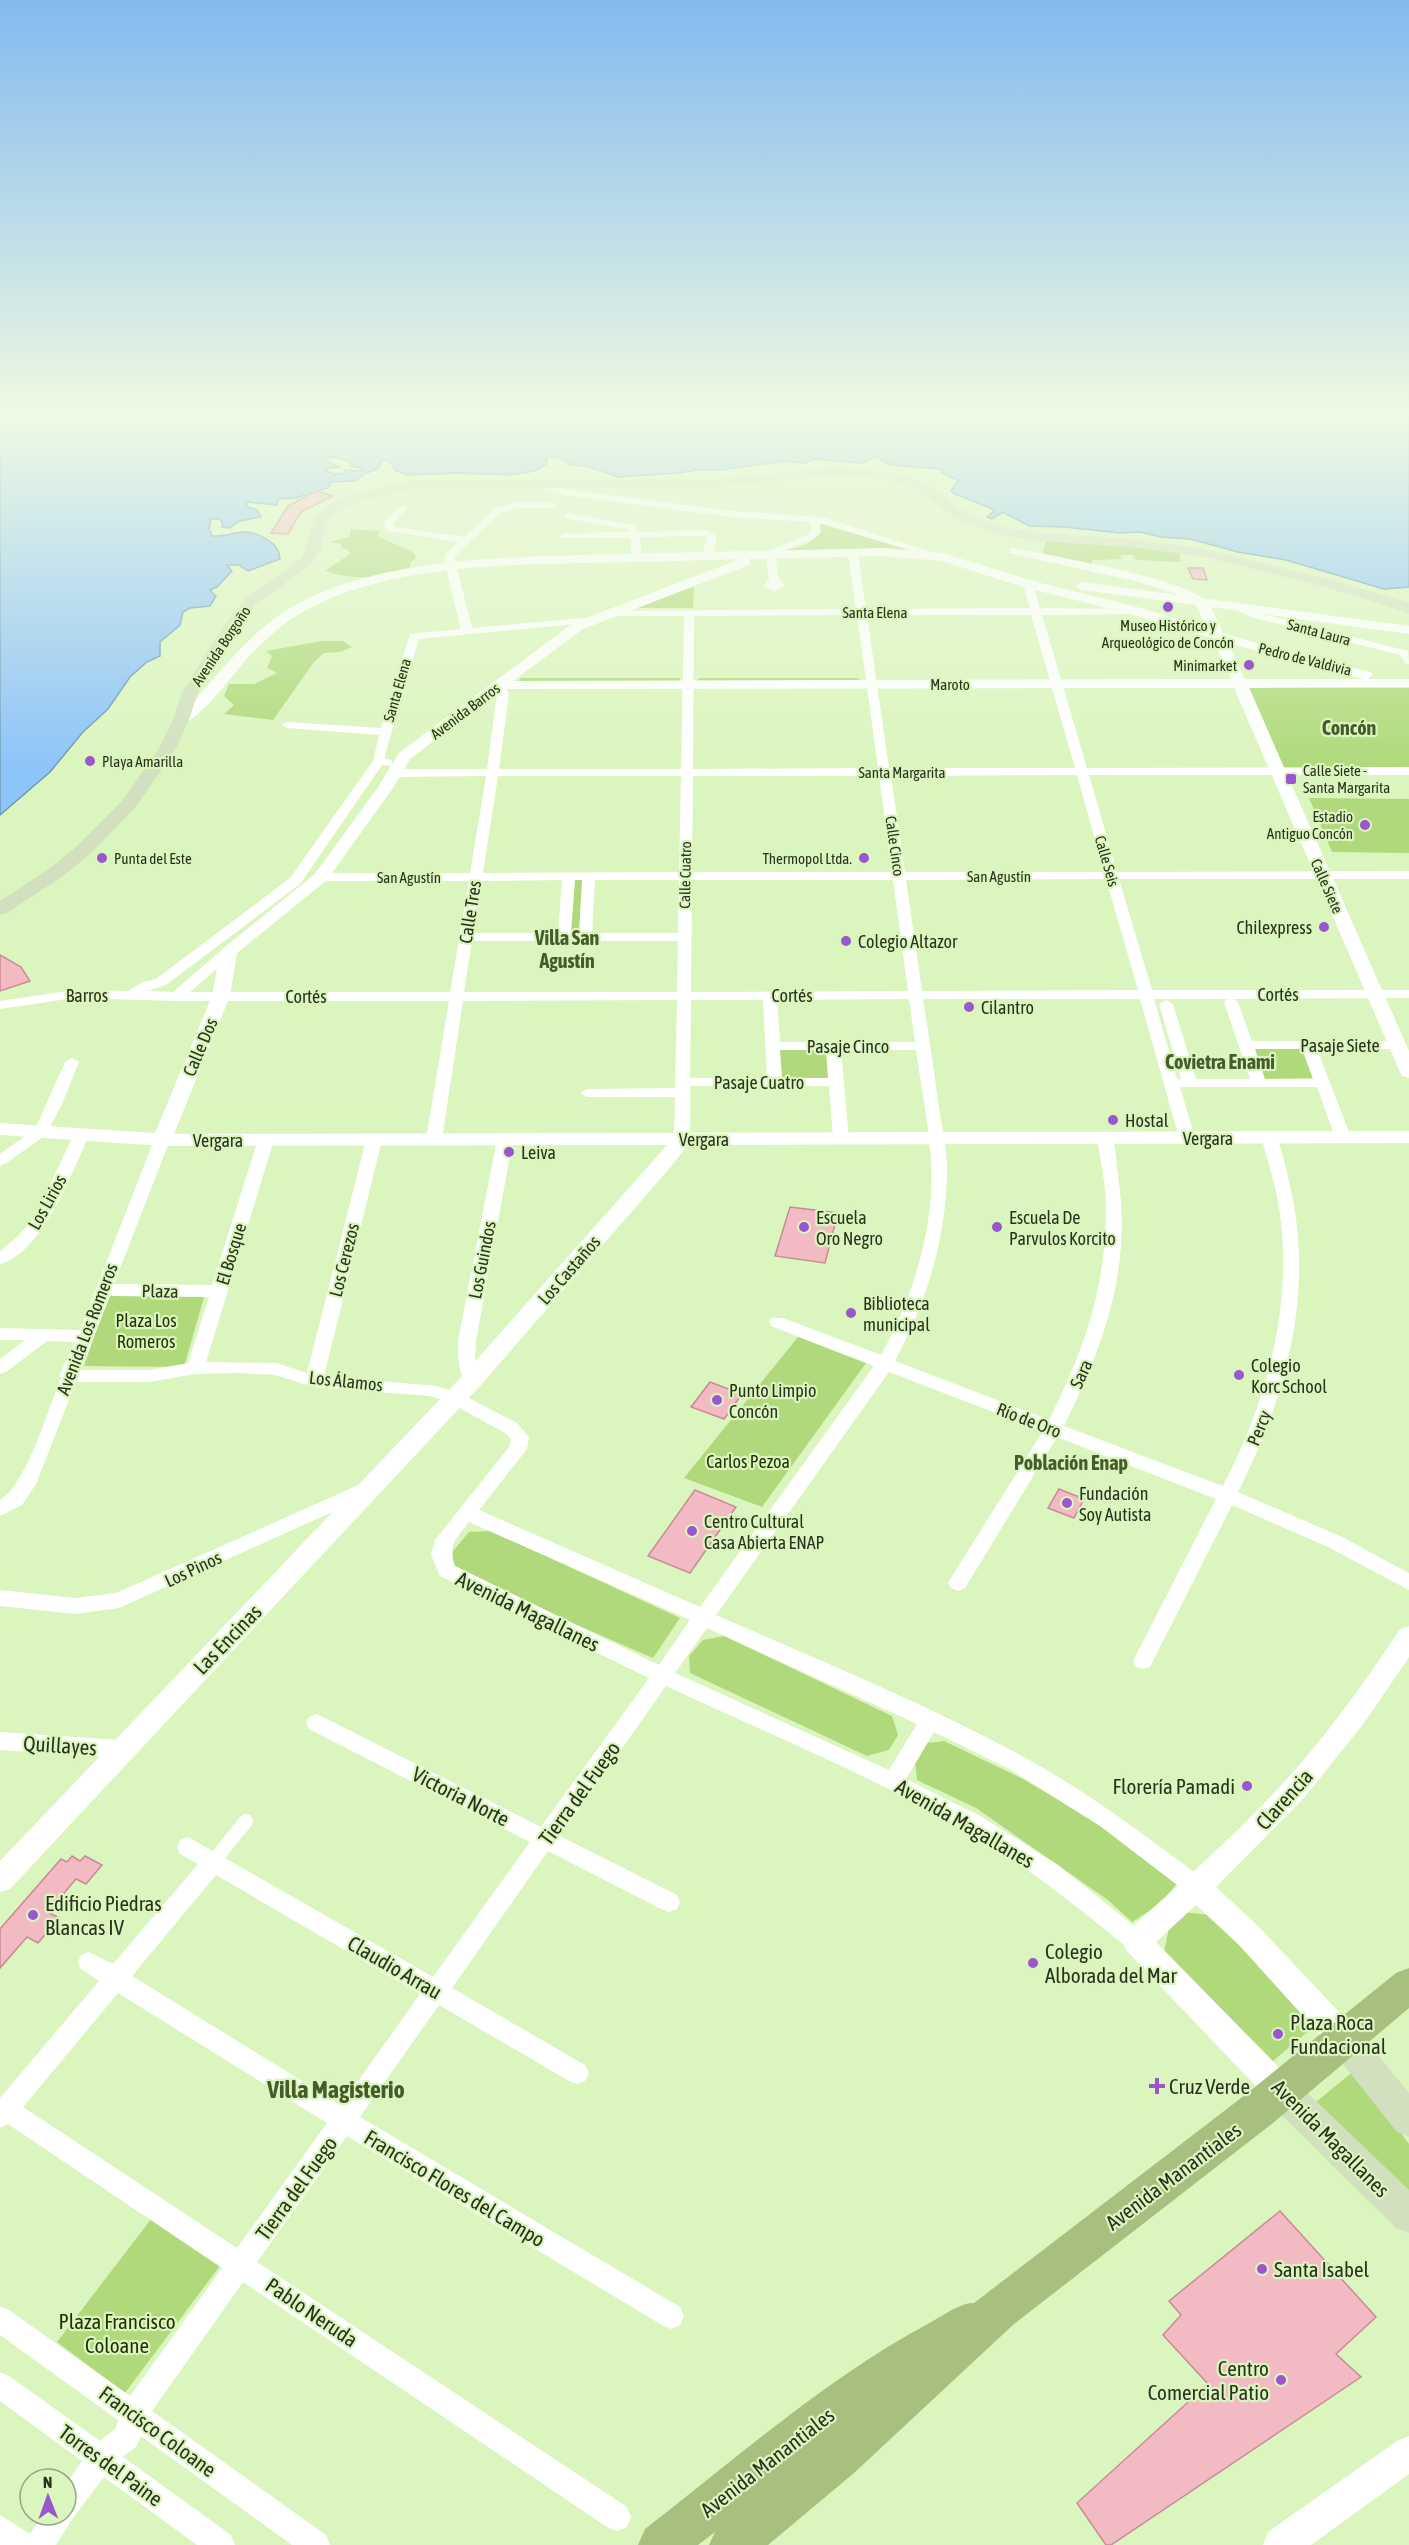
<svg xmlns="http://www.w3.org/2000/svg" width="1409" height="2545" font-family="'Asap Condensed',sans-serif">
<style>
.green{fill:#b0d97b}
.water{fill:#8dc4f9;stroke:#6f98b7;stroke-width:1.5;fill-rule:evenodd}
.building{fill:#f2bbc4;stroke:#c98b95;stroke-width:1.5}
.lines{fill:none;stroke-linecap:round;stroke-linejoin:round}
.pedestrian{stroke:#fff;stroke-width:14}
.minor{fill:#fff;fill-rule:evenodd}
.tertiary{fill:#fff;fill-rule:evenodd}
.secondary{fill:#d3e0c0;fill-rule:evenodd}
.primary{fill:#a7c080;fill-rule:evenodd}
.poi-dot{fill:#9a57cd;stroke:#dbf5be;stroke-width:2}
.labels{text-anchor:middle;dominant-baseline:central;stroke-width:4.5;stroke-linejoin:round;paint-order:stroke}
.far-street-label{font-size:15px;fill:#28321d;stroke:#dbf5be}
.far-poi-label{font-size:15px;fill:#28321d;stroke:#dbf5be;text-anchor:end}
.street-label{font-size:18px;fill:#28321d;stroke:#dbf5be}
.poi-label{font-size:18px;fill:#28321d;stroke:#dbf5be;text-anchor:start}
.park-label{font-size:18px;fill:#1f3100;stroke:#dbf5be}
.far-district-label{font-size:20px;font-weight:bold;fill:#465b2a;stroke:#dbf5be}
.neighbourhood-label{font-size:20px;font-weight:bold;fill:#465b2a;stroke:#dbf5be}
.near-street-label{font-size:21px;fill:#28321d;stroke:#dbf5be}
.near-poi-label{font-size:21px;fill:#28321d;stroke:#dbf5be;text-anchor:start}
.near-park-label{font-size:21px;fill:#1f3100;stroke:#dbf5be}
.near-neighbourhood-label{font-size:24px;font-weight:bold;fill:#465b2a;stroke:#dbf5be}
</style>
<rect width="100%" height="100%" fill="#dbf5be"/>
<path class="green" d="M821,522L918,551L774,553C792,548 822,546 821,522Z
M351,529L380,531L378,536L414,553L416,558L410,563V571C378,578 357,581 325,571L350,554L349,550L342,548L341,544L330,542L349,537Z
M1046,540L1082,541L1180,552V562L1136,560L1133,555H1120L1122,559L1092,560V568L1042,556Z
M694,586L693,608H633Z
M322,641H343L352,647L340,652L324,653L314,662L273,720L224,714L234,705L224,696L229,684H254L277,673L267,668L272,656L266,651Z
M521,678H680L681,683L516,684Z
M700,678H856L861,680L857,682L701,683L697,680Z
M1249,687L1409,688V770H1285Z
M1309,798L1409,799V853L1332,852Z
M573,880H586L582,935H568Z
M1254,1049H1303L1315,1078L1263,1079Z
M779,1050H828L830,1079H780Z
M109,1293L205,1294L184,1367L84,1366Z
M798,1337L866,1363L762,1507L684,1478Z
M492,1531L680,1618L653,1658L554,1615L453,1567V1551L469,1532Z
M724,1636L892,1716L898,1735L889,1750L867,1756L690,1673L689,1656L703,1640Z
M944,1741L1023,1779L1126,1840L1179,1881L1160,1904L1132,1922L1108,1900L976,1808L917,1780L915,1760L927,1743Z
M1182,1912L1219,1916L1318,2023L1273,2061L1164,1952L1169,1928Z
M1355,2070L1409,2144V2197L1311,2106Z
M152,2218L222,2263L125,2393L57,2342Z"/>
<path class="water" d="M0,412H1409V587L1384,589L1286,560L1238,552L1190,539L1161,537L1140,532L1120,533L1065,527L1029,526L1003,512L992,519L987,517L995,510L953,493L951,491L958,480L942,473L941,469L890,465L876,456L862,463L813,459L804,463L784,461L721,470H696L679,473L618,477L586,466L571,465L556,456L548,457L546,464L535,471L510,475L459,473L409,475L396,471L390,461L382,460L378,469L364,474L355,481L331,482L328,488L296,498L278,499L277,505L247,502L246,506L257,510L261,517L239,521L230,528L222,527L223,524L220,519H211L209,528L212,536C224,537 235,532 245,532C259,533 280,543 280,559L248,571L239,565H227L232,571L217,587L210,590L216,596L210,606L190,608L183,612L180,625L160,642V656L147,662L130,677L108,709L83,732L50,772L0,815ZM336,457L349,461L351,466L365,469L357,471L345,470L344,473L335,474L326,471L328,468L339,467L322,459Z"/>
<path class="building" d="M316,491L333,496L301,512L288,534L271,533L288,506Z
M1188,568H1203L1207,580L1193,579Z
M0,955L21,967L30,981L0,991Z
M790,1207L838,1213L825,1263L775,1256Z
M710,1382L742,1394L724,1419L691,1407Z
M1059,1489L1084,1499L1074,1518L1048,1508Z
M695,1490L736,1507L690,1573L648,1556Z
M72,1856L80,1861L85,1856L102,1865L86,1884L76,1879L48,1912L59,1918L38,1943L27,1937L0,1968V1929L61,1859L67,1862Z
M1280,2211L1376,2317L1336,2354L1361,2377L1111,2545H1106L1077,2503L1208,2384L1163,2335L1181,2315L1169,2301Z"/>
<g class="lines">
<path class="pedestrian" d="M213,1862L246,1821"/>
<path class="minor" d="M547,480L553,485L565,489L731,511L821,517L948,557L939,559L819,523L821,532L815,538L775,554L779,578L785,586L774,591L763,586L769,579L766,558L762,559L757,556L809,534L811,531L810,522L731,517L564,495L546,489L542,483Z
M518,502H552L557,505L552,508H518L502,512L454,557L472,628L594,617L598,618V622L419,639L385,755V759L392,760V766L382,765L300,884L166,985L147,991L173,992L224,948H234L236,951L234,954L190,992H450L469,881H321L315,877L321,873H470L486,776L396,777L390,773L396,769H487L497,694L493,685L495,683H503L509,694L499,769H681L684,616H614L609,613L610,611L856,609L848,553L853,550L858,553L866,609L1030,608L1023,584L1028,581L1033,584L1040,608L1140,609V613L1136,614L1042,615L1087,768L1409,767V775H1089L1117,872L1409,871V879H1119L1152,990H1409V998L1234,999L1238,1002L1252,1041H1397L1404,1045L1397,1049H1317L1351,1137L1348,1140H1338L1335,1137L1317,1087H1180L1195,1138L1187,1143L1179,1138L1140,999H923C929,1036 934,1071 939,1108C942,1126 946,1145 947,1163C948,1233 928,1299 895,1361L1049,1420C1085,1348 1106,1288 1106,1206C1106,1184 1100,1160 1097,1138L1100,1135H1110C1117,1145 1116,1163 1118,1175C1132,1269 1105,1342 1064,1426L1223,1486C1265,1405 1291,1315 1281,1222C1278,1193 1269,1165 1261,1137L1264,1134H1274C1283,1148 1286,1170 1290,1186C1315,1293 1286,1397 1238,1492L1342,1537L1409,1573V1590L1328,1547L1232,1505L1150,1667L1143,1669L1136,1667L1133,1661L1216,1499L1057,1437L965,1588L958,1591L951,1588L948,1583L951,1578L1043,1431L889,1372L716,1615C819,1660 925,1703 1024,1757C1088,1792 1146,1836 1205,1880L1208,1887L1205,1894L1197,1897L1189,1894L1100,1826L1011,1770L934,1732L906,1779L982,1817L1058,1865L1144,1934L1147,1941L1144,1948L1136,1951L1128,1948C1076,1906 1024,1864 966,1830C870,1775 766,1733 666,1686L560,1836L677,1895L680,1902L677,1909L669,1912L661,1909L548,1851L452,1988L585,2065L589,2073L585,2081L577,2084L569,2081L439,2005L360,2117L680,2307L684,2316L680,2325L671,2329L662,2325L347,2136L257,2262L627,2507L631,2517L627,2527L617,2531L607,2527L243,2282L152,2411L326,2535L330,2545H292L141,2436L137,2446L123,2457L231,2535L235,2545H197L104,2477L73,2518L56,2545H0V2515L30,2534L43,2515H66V2484L82,2461L0,2401V2372L9,2376L100,2441L116,2428L118,2420L0,2335V2306L9,2310L130,2396L222,2268L8,2124L0,2128V2098L99,1981L81,1969L78,1962L81,1955L89,1952L113,1964L198,1864L180,1854L177,1847L180,1840L188,1837L433,1977L530,1842L309,1729L306,1723L309,1717L316,1714L323,1717L541,1827L649,1678L440,1576L431,1555L435,1540L509,1447L511,1439L505,1433L447,1401L430,1396L314,1387L275,1375L238,1373L195,1374L150,1382H76L36,1484L22,1505L0,1516V1500C27,1484 48,1409 61,1378L59,1376L75,1342L47,1341L6,1372L0,1374V1359L25,1340H0V1328L80,1330L154,1140L162,1135L170,1140L114,1284L212,1285L258,1140L266,1135L274,1140L206,1362L276,1363L307,1373L366,1140L374,1135L379,1137L382,1140L324,1376L436,1386L459,1393L517,1423L529,1437L527,1449L479,1510L700,1607L874,1366L771,1326L769,1322L771,1318H783L881,1355C913,1297 935,1228 931,1160C929,1124 921,1087 916,1050H841L849,1139L846,1142H836L833,1139L829,1086H690V1139L682,1144L674,1139L675,1097H587L580,1093L587,1089L675,1088L677,1000L463,1001L442,1139L434,1144L426,1139L449,1001H176L74,998L0,1009V1001L74,990L128,991L143,982L156,979L290,878L373,761L379,735L287,728L281,725L287,722L381,728L410,634L461,629L444,560L445,554L458,542L387,531L383,523L402,505L407,508L393,523L394,527L464,537L496,508ZM857,615L878,768L693,769L694,616ZM867,615H1031L1075,768H889ZM1077,775L1104,872H905L891,776ZM498,776H681L679,872L483,873ZM693,776H879L892,872H692ZM1106,879L1138,990L922,991L906,880ZM562,880L558,933H473L482,881ZM575,880H582L579,933H571ZM595,880H679L678,933H592ZM692,880H893L908,991L691,992ZM472,941H678L677,992H464ZM909,999L915,1042H780L777,1000ZM1154,999H1228L1224,1002L1250,1079H1196L1173,1004L1166,1000L1159,1004L1181,1079H1177ZM691,1000H763L767,1078H690ZM1255,1049H1302L1313,1079H1265ZM780,1050H826L828,1078H782ZM110,1296L209,1297L188,1363L150,1370H81ZM469,1522L690,1620L659,1665L455,1566C447,1546 457,1537 469,1522ZM707,1628L917,1724L889,1770L675,1673ZM216,1875L420,1994L341,2105L132,1976ZM118,1993L327,2123L237,2248L23,2107Z
M568,513L634,525L638,532L707,530L717,536L712,557L707,560L702,557L707,537L705,536L640,537L642,558L637,561L632,558L630,538H562L560,536L565,533L628,532L627,529L565,518V514Z
M1013,548C1051,556 1183,578 1206,601L1201,604L1186,597L1139,582L1009,553V549Z
M1236,603L1259,613L1408,651L1409,664L1405,663L1400,655L1251,617L1232,608L1231,606Z
M72,1058L79,1062L62,1104L46,1135L5,1164L0,1166V1154L35,1129L65,1062Z
M82,1129L90,1134C72,1171 43,1253 0,1264V1251L18,1236L34,1218L74,1134Z
M505,1134L513,1139L476,1341L475,1361L481,1380L478,1384L472,1386L466,1384C458,1370 458,1357 458,1341L497,1139Z
M363,1483L370,1485L372,1490L370,1495L119,1608L75,1614L0,1606V1590L75,1598L116,1593Z
M0,1732L120,1740L127,1743L130,1749L127,1755L120,1758L0,1750Z"/>
<path class="tertiary" d="M883,548L943,553L1033,581L1141,608L1207,628L1196,605L1082,590L1075,586L1082,582L1409,626V634L1211,607L1223,633L1287,652L1371,672L1373,675L1368,679H1409V687L1249,688L1409,1051V1078L1402,1076L1400,1072L1234,688L502,689L410,759L393,788L327,880L237,953L230,996L174,1134L1409,1131V1143L688,1145L668,1170L480,1386L10,1889L0,1892V1861L464,1374L667,1145L162,1146L0,1135V1123L155,1133L212,996L220,951L315,874L378,787L399,753L573,623L740,559C686,561 633,562 580,563C494,565 390,567 312,607C289,618 269,636 251,654C235,671 201,720 181,724L174,720L184,712C220,673 254,625 303,601C396,555 522,557 624,554C710,552 797,550 883,548ZM883,556L942,561L1023,587L1131,614L1212,638L1231,679L513,681L583,629L749,565L750,562L748,559ZM1228,643L1364,679H1245Z
M1409,1626V1657L1364,1723L1304,1798L1216,1887L1259,1927L1355,2029L1359,2039L1355,2049L1344,2053L1333,2049L1239,1945L1196,1905L1156,1942L1292,2081L1296,2091L1292,2101L1281,2106L1270,2101L1126,1950L1122,1941L1126,1932C1180,1884 1236,1835 1285,1781C1328,1734 1365,1682 1400,1629Z
M1409,2436V2474L1311,2545H1263L1268,2532L1397,2441Z"/>
<path class="secondary" d="M835,467L893,472L922,481L965,512L998,526L1028,532L1140,540L1204,549L1339,582L1409,603V613L1329,588L1204,557L1140,548L1028,540L989,532L955,518L912,487L891,480L865,476L835,475L718,487L410,489L357,502L339,511L328,520L320,551L312,564L256,604L229,640L197,695L189,720L175,750L135,808L89,855L63,876L7,913L0,915V901L50,868L76,847L122,801L158,750L173,720L181,695L216,637L246,598L302,558L315,518L329,505L347,496L410,481L718,479Z
M1344,2023L1356,2028L1409,2093V2137L1397,2132L1332,2050L1327,2039L1332,2028Z
M1281,2074L1293,2079L1409,2190V2233L1396,2228L1269,2103L1264,2091L1269,2079Z"/>
<path class="primary" d="M1409,1968V2008L1273,2123L1014,2324L854,2473L768,2545H709L715,2532L698,2545H638L645,2529C738,2457 829,2376 933,2321C945,2314 962,2302 974,2303L1245,2095L1396,1973Z"/>
</g>
<linearGradient id="sky" x2="0" y2="1"><stop stop-color="#83baef"/><stop offset="0.54" stop-color="#effae2"/><stop offset="1" stop-color="#effae2" stop-opacity="0"/></linearGradient>
<rect width="1409" height="769" fill="url(#sky)"/>
<g class="poi-dot">
<circle cx="1168" cy="607" r="6"/>
<circle cx="1249" cy="665" r="6"/>
<circle cx="90" cy="761" r="6"/>
<rect x="1285" y="773" width="12" height="12" rx="3"/>
<circle cx="1365" cy="825" r="6"/>
<circle cx="102" cy="858" r="6"/>
<circle cx="864" cy="858" r="6"/>
<circle cx="1324" cy="927" r="6"/>
<circle cx="846" cy="941" r="6"/>
<circle cx="969" cy="1007" r="6"/>
<circle cx="1113" cy="1120" r="6"/>
<circle cx="509" cy="1152" r="6"/>
<circle cx="804" cy="1227" r="6"/>
<circle cx="997" cy="1227" r="6"/>
<circle cx="851" cy="1313" r="6"/>
<circle cx="1239" cy="1375" r="6"/>
<circle cx="717" cy="1400" r="6"/>
<circle cx="1067" cy="1503" r="6"/>
<circle cx="692" cy="1531" r="6"/>
<circle cx="1247" cy="1786" r="6"/>
<circle cx="33" cy="1915" r="6"/>
<circle cx="1033" cy="1963" r="6"/>
<circle cx="1278" cy="2034" r="6"/>
<path d="M1154 2077h6v6h6v6h-6v6h-6v-6h-6v-6h6z"/>
<circle cx="1262" cy="2269" r="6"/>
<circle cx="1281" cy="2380" r="6"/>
</g>
<g class="labels">
<g class="far-street-label">
<text x="875" y="612">Santa Elena</text>
<text transform="translate(1319 632) rotate(15)">Santa Laura</text>
<text transform="translate(221 646) rotate(-56)">Avenida Borgoño</text>
<text transform="translate(1305 659) rotate(14)">Pedro de Valdivia</text>
<text x="950" y="684">Maroto</text>
<text transform="translate(397 690) rotate(-74)">Santa Elena</text>
<text transform="translate(465 711) rotate(-37)">Avenida Barros</text>
<text x="902" y="772">Santa Margarita</text>
<text transform="translate(895 846) rotate(82)">Calle Cinco</text>
<text transform="translate(1107 861) rotate(74)">Calle Seis</text>
<text transform="translate(685 875) rotate(-89)">Calle Cuatro</text>
<text x="999" y="876">San Agustín</text>
<text x="409" y="877">San Agustín</text>
<text transform="translate(1327 886) rotate(66)">Calle Siete</text>
</g>
<g class="far-poi-label">
<text x="1168" y="625" text-anchor="middle">Museo Histórico y<tspan x="1168" dy="17">Arqueológico de Concón</tspan></text>
<text x="1237" y="665">Minimarket</text>
<text x="102" y="761" text-anchor="start">Playa Amarilla</text>
<text x="1303" y="770" text-anchor="start">Calle Siete -<tspan x="1303" dy="17">Santa Margarita</tspan></text>
<text x="1353" y="816">Estadio<tspan x="1353" dy="17">Antiguo Concón</tspan></text>
<text x="114" y="858" text-anchor="start">Punta del Este</text>
<text x="852" y="858">Thermopol Ltda.</text>
</g>
<g class="street-label">
<text transform="translate(470 912) rotate(-81)">Calle Tres</text>
<text x="1278" y="994">Cortés</text>
<text x="87" y="995">Barros</text>
<text x="792" y="995">Cortés</text>
<text x="306" y="996">Cortés</text>
<text x="1340" y="1045">Pasaje Siete</text>
<text x="848" y="1046">Pasaje Cinco</text>
<text transform="translate(200 1047) rotate(-67)">Calle Dos</text>
<text x="759" y="1082">Pasaje Cuatro</text>
<text x="1208" y="1138">Vergara</text>
<text x="704" y="1139">Vergara</text>
<text x="218" y="1140">Vergara</text>
<text transform="translate(47 1202) rotate(-61)">Los Lirios</text>
<text transform="translate(231 1254) rotate(-73)">El Bosque</text>
<text transform="translate(344 1260) rotate(-76)">Los Cerezos</text>
<text transform="translate(482 1260) rotate(-79)">Los Guindos</text>
<text transform="translate(569 1270) rotate(-49)">Los Castaños</text>
<text transform="translate(160 1291) rotate(1)">Plaza</text>
<text transform="translate(87 1329) rotate(-69)">Avenida Los Romeros</text>
<text transform="translate(1081 1374) rotate(-66)">Sara</text>
<text transform="translate(346 1381) rotate(6)">Los Álamos</text>
<text transform="translate(1029 1420) rotate(21)">Río de Oro</text>
<text transform="translate(1259 1428) rotate(-68)">Percy</text>
<text transform="translate(193 1569) rotate(-25)">Los Pinos</text>
</g>
<g class="poi-label">
<text x="1312" y="927" text-anchor="end">Chilexpress</text>
<text x="858" y="941">Colegio Altazor</text>
<text x="981" y="1007">Cilantro</text>
<text x="1125" y="1120">Hostal</text>
<text x="521" y="1152">Leiva</text>
<text x="816" y="1217">Escuela<tspan x="816" dy="21">Oro Negro</tspan></text>
<text x="1009" y="1217">Escuela De<tspan x="1009" dy="21">Parvulos Korcito</tspan></text>
<text x="863" y="1303">Biblioteca<tspan x="863" dy="21">municipal</tspan></text>
<text x="1251" y="1365">Colegio<tspan x="1251" dy="21">Korc School</tspan></text>
<text x="729" y="1390">Punto Limpio<tspan x="729" dy="21">Concón</tspan></text>
<text x="1079" y="1493">Fundación<tspan x="1079" dy="21">Soy Autista</tspan></text>
<text x="704" y="1521">Centro Cultural<tspan x="704" dy="21">Casa Abierta ENAP</tspan></text>
</g>
<g class="park-label">
<text x="146" y="1320">Plaza Los<tspan x="146" dy="21">Romeros</tspan></text>
<text x="748" y="1461">Carlos Pezoa</text>
</g>
<g class="far-district-label">
<text x="1349" y="727">Concón</text>
</g>
<g class="neighbourhood-label">
<text x="567" y="937">Villa San<tspan x="567" dy="23">Agustín</tspan></text>
<text x="1220" y="1061">Covietra Enami</text>
<text x="1071" y="1462">Población Enap</text>
</g>
<g class="near-street-label">
<text transform="translate(528 1611) rotate(26)">Avenida Magallanes</text>
<text transform="translate(227 1639) rotate(-46)">Las Encinas</text>
<text transform="translate(60 1745) rotate(4)">Quillayes</text>
<text transform="translate(579 1793) rotate(-54)">Tierra del Fuego</text>
<text transform="translate(461 1796) rotate(27)">Victoria Norte</text>
<text transform="translate(1284 1799) rotate(-48)">Clarencia</text>
<text transform="translate(965 1823) rotate(30)">Avenida Magallanes</text>
<text transform="translate(395 1967) rotate(30)">Claudio Arrau</text>
<text transform="translate(1331 2138) rotate(45)">Avenida Magallanes</text>
<text transform="translate(1173 2176) rotate(-37)">Avenida Manantiales</text>
<text transform="translate(296 2188) rotate(-54)">Tierra del Fuego</text>
<text transform="translate(455 2188) rotate(31)">Francisco Flores del Campo</text>
<text transform="translate(312 2312) rotate(34)">Pablo Neruda</text>
<text transform="translate(158 2431) rotate(36)">Francisco Coloane</text>
<text transform="translate(767 2462) rotate(-38)">Avenida Manantiales</text>
<text transform="translate(111 2465) rotate(36)">Torres del Paine</text>
</g>
<g class="near-poi-label">
<text x="1235" y="1786" text-anchor="end">Florería Pamadi</text>
<text x="45" y="1903">Edificio Piedras<tspan x="45" dy="24">Blancas IV</tspan></text>
<text x="1045" y="1951">Colegio<tspan x="1045" dy="24">Alborada del Mar</tspan></text>
<text x="1290" y="2022">Plaza Roca<tspan x="1290" dy="24">Fundacional</tspan></text>
<text x="1169" y="2086">Cruz Verde</text>
<text x="1274" y="2269">Santa Isabel</text>
<text x="1269" y="2368" text-anchor="end">Centro<tspan x="1269" dy="24">Comercial Patio</tspan></text>
</g>
<g class="near-park-label">
<text x="117" y="2321">Plaza Francisco<tspan x="117" dy="24">Coloane</tspan></text>
</g>
<g class="near-neighbourhood-label">
<text x="336" y="2089">Villa Magisterio</text>
</g>
</g>
<g transform="translate(48 2497) rotate(359)"><circle r="28" fill="#dbf5be" stroke="#93a77e" stroke-width="1.5"/>
<path d="M0-4.5L10 22L0 15L-10 22Z" fill="#9a57cd"/>
<text y="-9" font-size="16" font-weight="bold" text-anchor="middle" fill="#28321d">N</text>
</g>
</svg>
